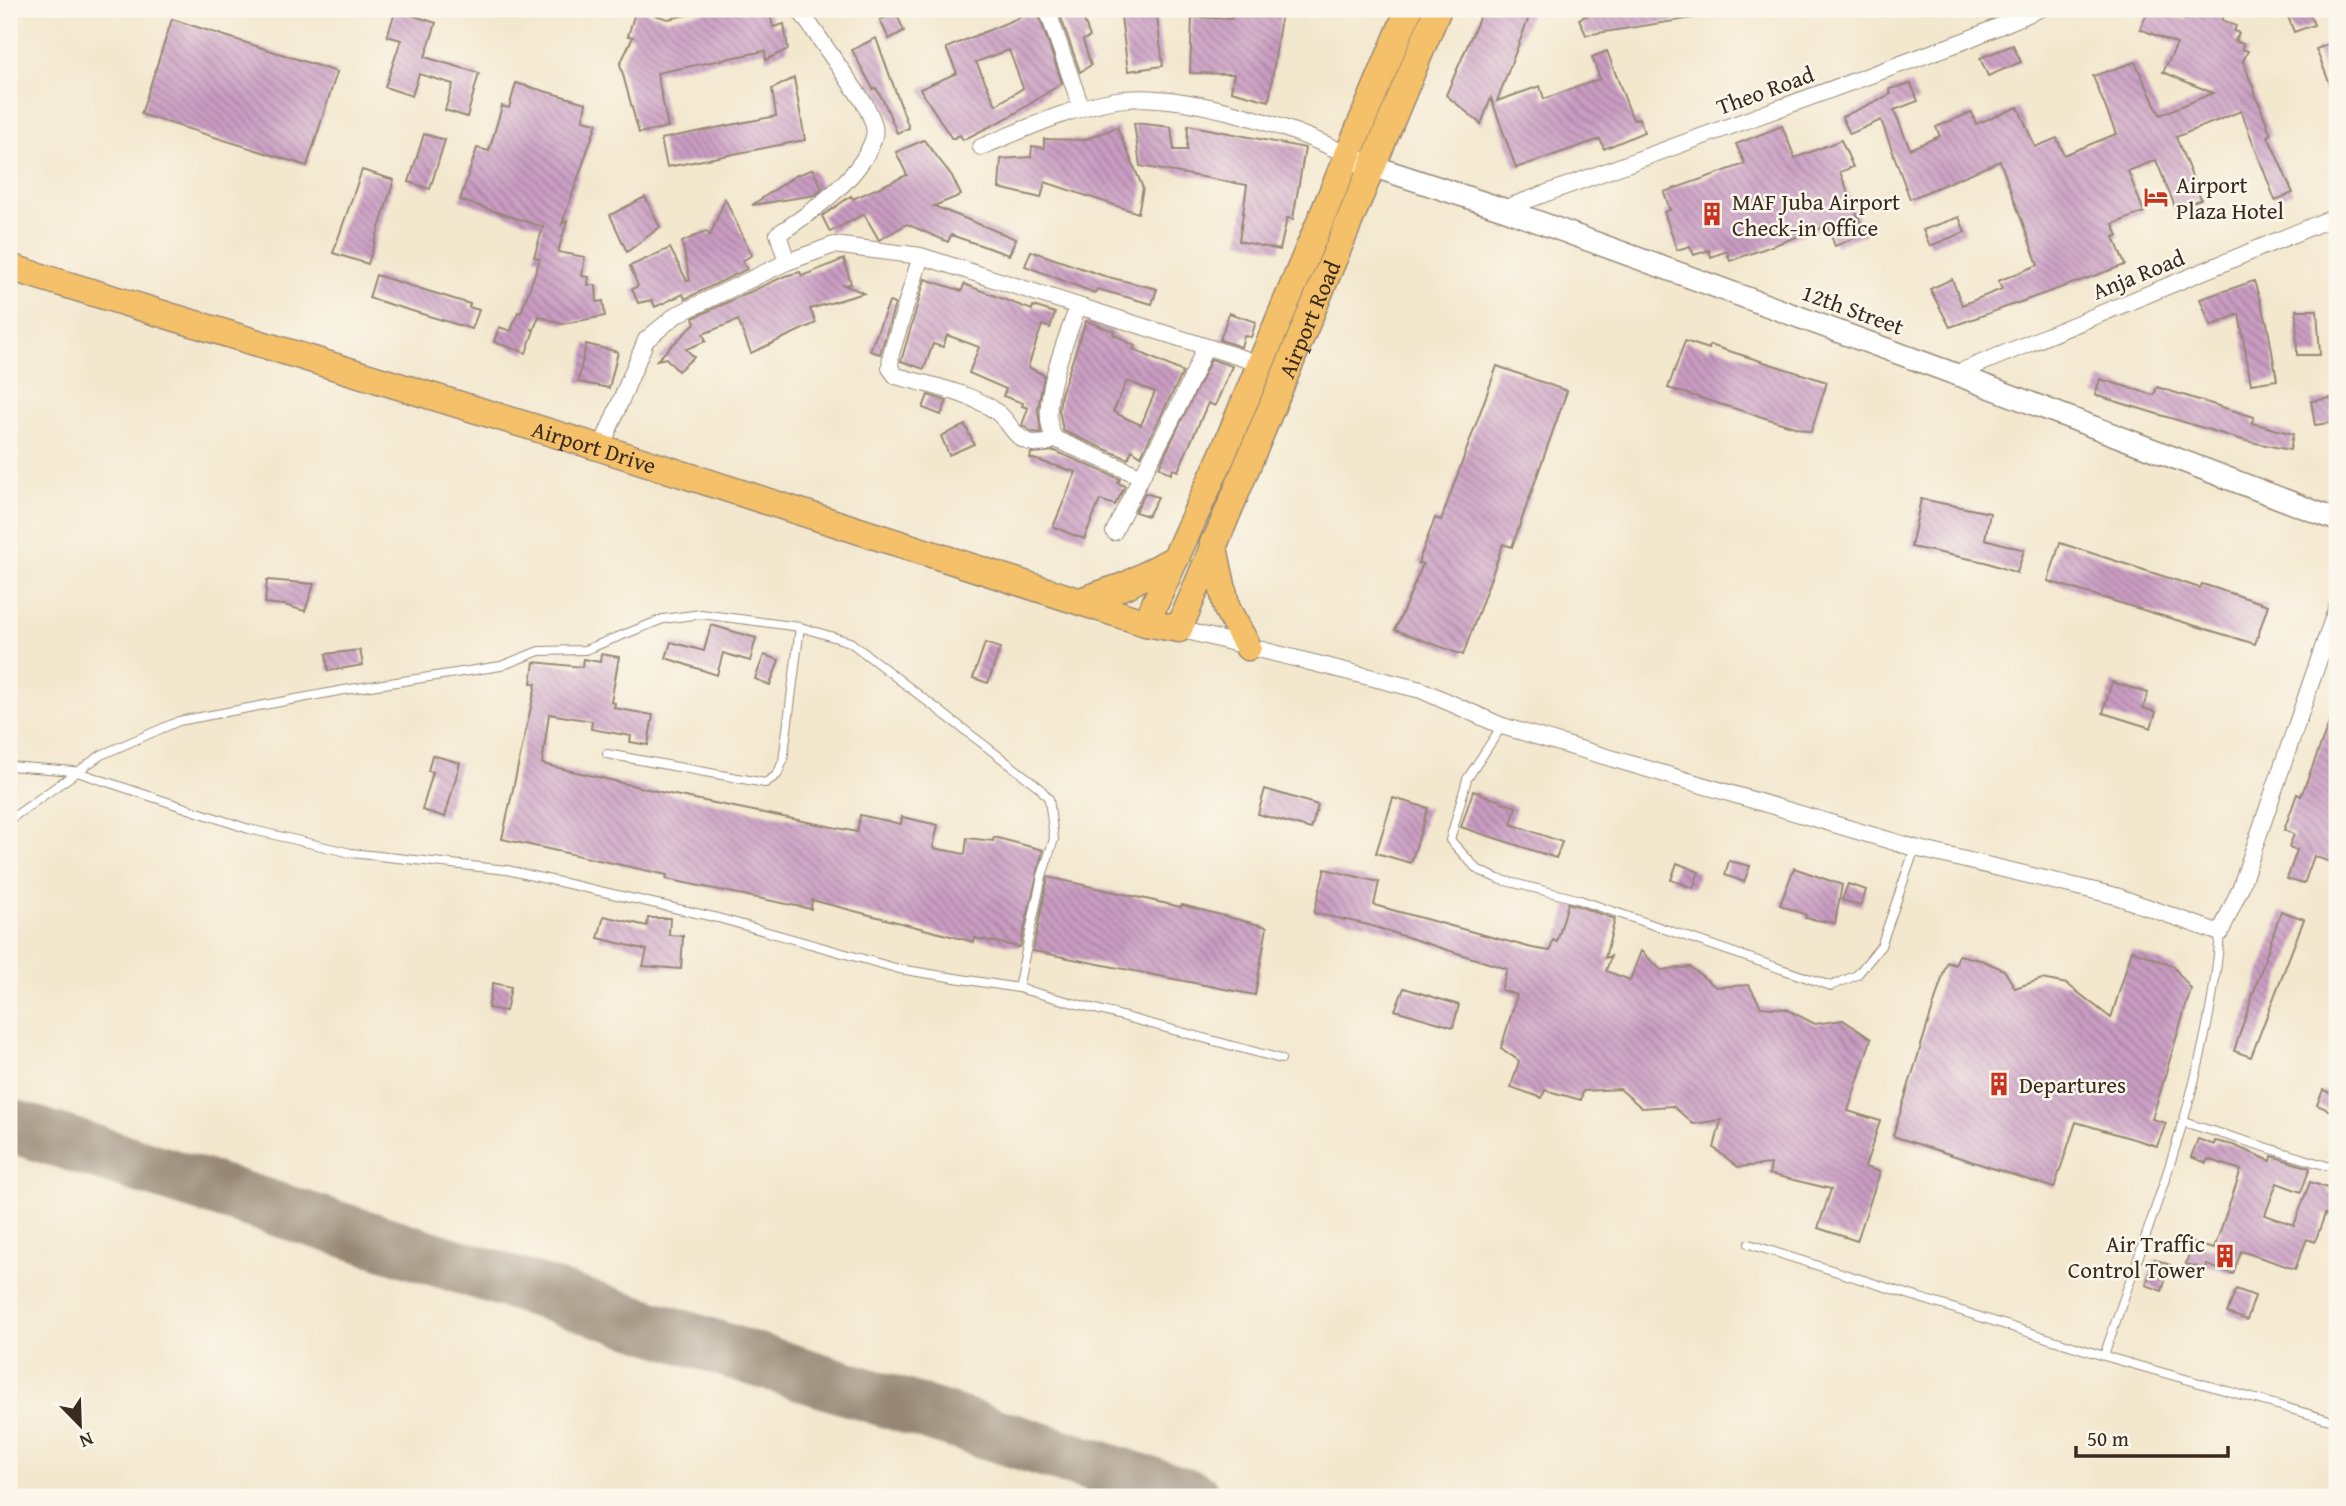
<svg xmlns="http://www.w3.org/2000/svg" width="2346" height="1506" font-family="'Gentium Book Plus',serif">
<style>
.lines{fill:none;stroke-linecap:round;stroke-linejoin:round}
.taxiway{stroke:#978876;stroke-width:54}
.building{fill:url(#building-back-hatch);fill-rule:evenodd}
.service-casing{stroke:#978876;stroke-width:10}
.minor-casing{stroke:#978876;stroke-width:18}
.tertiary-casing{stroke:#978876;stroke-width:24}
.primary-casing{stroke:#978876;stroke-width:29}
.service{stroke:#fff;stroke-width:8}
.minor{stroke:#fff;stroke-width:16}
.tertiary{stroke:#fff;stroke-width:21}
.primary{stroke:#f4c16a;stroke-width:26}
.labels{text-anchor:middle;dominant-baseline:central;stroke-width:5;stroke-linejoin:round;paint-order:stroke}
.street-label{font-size:23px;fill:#3b2a1e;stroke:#fbf7ec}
.poi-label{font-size:23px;fill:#3b2a1e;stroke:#fbf7ec;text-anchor:start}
</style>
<defs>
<pattern id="building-back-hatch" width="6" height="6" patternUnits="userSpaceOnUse" patternTransform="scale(1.75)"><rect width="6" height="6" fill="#c99cc2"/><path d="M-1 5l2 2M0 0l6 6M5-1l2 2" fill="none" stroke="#a47f9d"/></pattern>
</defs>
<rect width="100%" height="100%" fill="#fbf7ec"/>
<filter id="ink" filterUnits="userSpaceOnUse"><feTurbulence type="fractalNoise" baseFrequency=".0143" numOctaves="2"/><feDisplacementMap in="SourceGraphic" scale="14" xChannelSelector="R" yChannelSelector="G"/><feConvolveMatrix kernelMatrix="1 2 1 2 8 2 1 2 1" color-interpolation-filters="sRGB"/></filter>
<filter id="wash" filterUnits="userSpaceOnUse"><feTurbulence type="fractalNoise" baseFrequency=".00686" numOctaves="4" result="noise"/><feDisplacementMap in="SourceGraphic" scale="28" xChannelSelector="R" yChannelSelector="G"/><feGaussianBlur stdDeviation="1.57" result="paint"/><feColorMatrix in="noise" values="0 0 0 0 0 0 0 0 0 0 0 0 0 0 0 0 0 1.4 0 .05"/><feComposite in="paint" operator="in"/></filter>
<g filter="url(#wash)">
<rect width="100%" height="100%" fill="#f3e7cd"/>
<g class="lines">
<path class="taxiway" d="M9,1125L1193,1497"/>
</g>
<g id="blocks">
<path class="building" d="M636,9L668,19L716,9H769L773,27L784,24L788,49L766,60L765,51L657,73L668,127L639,133L620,64L633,37L628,36Z
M1058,9H1080L1090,37L1083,40L1091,65L1080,72Z
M1120,9H1156L1163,66L1128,71Z
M1233,9H1282L1269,101L1231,91L1234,74L1190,73L1192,17L1231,19Z
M1483,9H1532L1497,101L1540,86L1544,99L1600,79L1592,57L1607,51L1633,120L1639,118L1644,132L1604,149L1600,139L1516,168L1491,98L1481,124L1446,95Z
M1601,9H1692L1693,18L1586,35L1579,19Z
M2149,9H2159L2185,20L2190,9H2227L2222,20L2236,26L2234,31L2239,33L2235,41L2243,44L2242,49L2248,51L2243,61L2271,135L2268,136L2293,193L2275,200L2241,111L2176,137L2201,199L2176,209L2156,160L2128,171L2144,212L2113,224L2118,236L2114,237L2125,265L1950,327L1930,289L1952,279L1962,305L2002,289L1998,281L2038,265L2000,161L1910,199L1881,120L1850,134L1842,117L1891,94L1889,89L1911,84L1918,101L1894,110L1910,149L1940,136L1936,127L1972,112L1976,124L2018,107L2035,147L2057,138L2064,155L2116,134L2093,76L2135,62L2160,115L2213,93L2163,72L2177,44L2140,29Z
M2285,9H2308L2314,25L2294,32Z
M396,10L436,23L425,57L479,73L467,117L445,110L453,84L419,74L412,96L385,87L401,40L387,36Z
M1037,10L1062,83L1011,116L963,140L960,135L952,139L920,89L957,73L946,48ZM1009,50L1023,88L996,105L976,62Z
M896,12L904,31L889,39L880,20Z
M172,19L337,72L307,166L141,114Z
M876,38L909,128L897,133L885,104L876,88L873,89L852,50Z
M2337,41V102L2316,49Z
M2013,45L2021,62L1988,76L1980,58Z
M794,78L805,140L667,167L661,139L776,116L772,89Z
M516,83L586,103L583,120L597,123L562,224L567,221L558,252L585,257L582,276L589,277L588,285H596L597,302L603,301L605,316L562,324L539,316L534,329H531L534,330L526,353L494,342L499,327L511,331L518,312L521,313L540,259L534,257L543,227L460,200L477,148L489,151L502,106L509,108Z
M1134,123L1171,127L1174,150H1187L1188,125L1305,148L1293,219L1287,218L1280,250L1239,241L1247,185L1140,166Z
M1782,126L1795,158L1841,140L1853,167L1840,172L1865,234L1835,246L1827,226L1730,261L1727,251L1711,257L1709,250L1694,255L1690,246L1677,250L1664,212L1670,210L1664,192L1745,164L1736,144Z
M1117,127L1143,188L1138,213L1045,182L1041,198L999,188L1001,159L1031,157L1032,146L1044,148V139L1084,140Z
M424,134L445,140L430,189L409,182Z
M924,140L952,176L961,195L934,206L1016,239L1009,255L951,235L948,242L907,224L879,240L864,214L830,232L822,216L851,196L853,199L907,175L896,152Z
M813,169L822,189L815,195L752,205L795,176Z
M362,170L394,180L368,264L333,253Z
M645,197L660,227L627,252L610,215Z
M725,199L752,255L742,261L747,269L685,299L683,294L655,307L652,300L638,303L632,289L638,286L630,266L670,248L687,281L690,280L682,242L706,231L710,236Z
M1959,217L1965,232L1930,246L1923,230Z
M1031,251L1104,276L1157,289L1152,304L1097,289L1095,293L1025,266Z
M844,259L851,284L844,285L864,293L810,309L816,323L751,353L738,320L703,334L706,341L686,349L694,357L678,371L666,358L657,360L695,323L693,318L785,276L800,272L802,276Z
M376,275L470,304L469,307L479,310L472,329L369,298Z
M925,279L962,291L964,284L1032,310L1033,306L1055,313L1050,328L1042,325L1028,367L1044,375L1038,409L1041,433L1032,432L1022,425L1028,408L1022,406L1023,403L1003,396L1006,389L969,373L979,347L947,335L943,347L933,344L924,369L901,361Z
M2254,281L2267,323L2277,380L2251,384L2239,314L2211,326L2200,299Z
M889,302L895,304L880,354L870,351Z
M2296,310H2317L2320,355H2297Z
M1229,313L1256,322L1251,337L1244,336L1241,347L1220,340Z
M1086,321L1114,331L1113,334L1135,346L1133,349L1183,372L1141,456L1132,450L1128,459L1063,431L1059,410L1061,394ZM1127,381L1155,392L1141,425L1113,412Z
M1685,341L1709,349L1710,345L1827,382L1811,432L1668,388Z
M586,344L618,352L609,388L578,382Z
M1211,359L1232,366L1215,406L1208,403L1178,471L1173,469L1171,474L1159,467Z
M1497,366L1567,391L1512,547L1503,544L1463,655L1395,630L1423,564L1418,563L1435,518L1441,520Z
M2100,379L2154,395L2157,387L2254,417L2252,423L2293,434L2290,450L2246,441L2095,395Z
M928,395L947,401L941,415L923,408Z
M2331,398L2335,422L2315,425L2311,401Z
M965,425L974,444L949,455L941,436Z
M1055,451L1120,479L1118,483L1125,486L1115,505L1100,500L1084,539L1053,527L1076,472L1030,458L1031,453Z
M1145,493L1158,497L1148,516L1135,512Z
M1921,499L1990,513L1985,539L2024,550L2017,573L1985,562L1911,547Z
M2060,543L2200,588L2202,584L2268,605L2255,644L2048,581Z
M267,580L314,584L305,611L284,605L265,603Z
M711,625L756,638L750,661L723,653L717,675L666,658L671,642L704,651Z
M985,643L1000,648L988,683L973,678Z
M360,650L363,665L328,671L326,654Z
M601,654L619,657L611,702L615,703L614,708L653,715L648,745L630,742L631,736L591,729L592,721L549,714L542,764L665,793L857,832L860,815L901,824L902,817L938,825L933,848L965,854L967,838L993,841L994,837L1043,850L1020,947L975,938L974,942L812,900L811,909L666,879L667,875L502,839L536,684L531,683L534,662L582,667L583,659L600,662Z
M764,655L779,660L770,685L755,679Z
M2112,682L2148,693L2143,708L2156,712L2151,728L2103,713Z
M2336,705L2337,850L2332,863L2314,856L2304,884L2287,879L2297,850L2289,847L2294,834L2284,830L2297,794L2301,796Z
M432,755L460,763L445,817L422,810L433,772L428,771Z
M1265,789L1318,805L1311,829L1258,814Z
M1473,791L1516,807L1511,824L1562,842L1556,858L1461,827Z
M1393,798L1428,808L1411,863L1376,853Z
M1729,861L1750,866L1744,882L1725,875Z
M1677,863L1699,872L1693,888L1671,880Z
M1794,868L1842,885L1835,923L1805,918L1806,915L1780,905Z
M1325,869L1379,882L1374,905L1532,948L1550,951L1553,940L1557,942L1568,903L1575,905L1615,919L1605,958L1611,956L1606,971L1630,980L1641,951L1661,970L1690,967L1716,987L1749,985L1761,1007L1786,1009L1815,1024L1843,1020L1871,1039L1848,1111L1880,1121L1865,1167L1880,1172L1857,1241L1818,1228L1831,1189L1769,1174L1771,1164L1738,1167L1714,1148L1721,1120L1693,1124L1673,1106L1642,1108L1620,1089L1583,1091L1581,1100L1545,1090L1542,1098L1511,1087L1519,1061L1501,1048L1517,995L1501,990L1507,969L1369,925L1314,913Z
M1048,877L1181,907L1182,905L1267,927L1255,995L1033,951Z
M1848,884L1866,890L1861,906L1842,900Z
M2281,911L2304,919L2251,1057L2234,1051Z
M604,916L647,926L648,918H670L669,935L683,936L681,969L643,966L647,950L598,938Z
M2132,950L2173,966L2191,989L2152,1119L2166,1123L2157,1146L2076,1122L2054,1188L1893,1136L1947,962L1955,965L1959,955L1984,961L2004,970L2015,988L2042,979L2067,984L2111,1018Z
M493,983L511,987L506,1011L488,1008Z
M1404,988L1459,1005L1453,1027L1395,1010Z
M2323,1090L2337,1096V1114L2317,1105Z
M2198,1139L2214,1145L2215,1141L2233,1145L2271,1161L2272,1156L2310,1168L2301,1192L2277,1183L2265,1215L2294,1225L2310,1182L2330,1189L2328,1193L2337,1196V1219L2325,1214L2315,1242L2307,1239L2295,1269L2241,1251L2233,1274L2207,1265L2206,1269L2186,1264L2192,1243L2214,1249L2241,1170L2208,1159L2206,1163L2191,1157Z
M2155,1259L2170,1265L2162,1291L2146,1285Z
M2236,1289L2255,1296L2247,1320L2227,1313Z"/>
</g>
</g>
<g filter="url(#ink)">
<use href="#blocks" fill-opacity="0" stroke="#978876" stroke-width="2"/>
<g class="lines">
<g class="service-casing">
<path id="service" d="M1502,726L1467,779L1450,840L1477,869L1498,879L1577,899L1831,986L1857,975L1881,946L1915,848
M607,754L765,783L777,775L783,761L800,627
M9,766L74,771L249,829L351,853L507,870L718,918L899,969L1018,988L1281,1059
M9,820L101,755L179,721L344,690L501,666L539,651L585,650L663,619L701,614L800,627L850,642L1039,787L1049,799L1054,839L1042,876L1018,988
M2183,1122L2337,1169
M1749,1244L2104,1356L2337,1422
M2104,1356C2150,1219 2209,1080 2220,933"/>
</g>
<g class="minor-casing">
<path id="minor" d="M1047,9L1081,107
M981,147C1025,129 1069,108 1116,100C1177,90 1293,126 1347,155
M1503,209L1964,41L2040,9
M921,256L891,354L890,368L896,376C925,384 976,394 998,413C1010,422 1013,437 1029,442C1040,445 1046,444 1055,439L1140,476
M787,262L778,234C811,213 860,178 873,140C878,128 870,115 865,104L799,9
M1955,374L2337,216
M1055,439C1035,409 1067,339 1078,306
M601,448L646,340L676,315L787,262L834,245L921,256L1261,364
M1114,532C1143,469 1180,411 1205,347
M1179,629L1421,690L1502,726L1915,848L2116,896L2220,933L2240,889L2337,607"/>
</g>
<g class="tertiary-casing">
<path id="tertiary" d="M1360,162L1503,209L1955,374L2337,520"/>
</g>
<g class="primary-casing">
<g id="primary">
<path id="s1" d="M9,267L601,448L1146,623L1179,629L1438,9"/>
<path d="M1213,543L1227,609L1248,647"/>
<path d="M1080,601L1127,585L1176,558"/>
<path d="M1146,623L1221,458L1409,9"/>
</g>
</g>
<use href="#service" class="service"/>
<use href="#minor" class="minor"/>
<use href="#tertiary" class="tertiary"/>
<use href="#primary" class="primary"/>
</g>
</g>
<defs>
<g id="hotel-bare" transform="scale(1.89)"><path d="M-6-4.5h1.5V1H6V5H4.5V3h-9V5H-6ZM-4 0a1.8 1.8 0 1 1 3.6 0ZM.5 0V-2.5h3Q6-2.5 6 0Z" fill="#c8321e" stroke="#fbf7ec" stroke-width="2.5" paint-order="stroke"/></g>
<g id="building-bare" transform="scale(1.89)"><path d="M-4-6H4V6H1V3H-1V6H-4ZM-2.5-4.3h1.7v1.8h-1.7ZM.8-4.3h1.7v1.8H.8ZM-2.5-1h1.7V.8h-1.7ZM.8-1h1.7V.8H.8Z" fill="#c8321e" stroke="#fbf7ec" stroke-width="2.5" paint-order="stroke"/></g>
</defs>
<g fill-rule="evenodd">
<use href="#hotel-bare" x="2156" y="197"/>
<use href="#building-bare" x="1712" y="214"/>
<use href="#building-bare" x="1999" y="1084"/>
<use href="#building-bare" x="2225" y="1256"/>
</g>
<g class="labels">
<g class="street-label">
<text transform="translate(1765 90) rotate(-20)">Theo Road</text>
<text transform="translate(2138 274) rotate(-22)">Anja Road</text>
<text transform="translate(1853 309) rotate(20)">12th Street</text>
<text stroke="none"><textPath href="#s1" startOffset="1561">Airport Road</textPath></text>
<text stroke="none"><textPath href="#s1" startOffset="612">Airport Drive</textPath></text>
</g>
<g class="poi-label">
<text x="2176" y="184">Airport<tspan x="2176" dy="26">Plaza Hotel</tspan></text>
<text x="1732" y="201">MAF Juba Airport<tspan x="1732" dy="26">Check-in Office</tspan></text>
<text x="2019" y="1084">Departures</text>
<text x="2205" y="1243" text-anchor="end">Air Traffic<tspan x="2205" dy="26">Control Tower</tspan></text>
</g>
</g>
<rect width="2346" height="1506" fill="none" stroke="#fbf7ec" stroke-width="35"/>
<g transform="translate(80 1425) rotate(157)" stroke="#fbf7ec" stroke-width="5" paint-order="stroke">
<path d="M0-5L12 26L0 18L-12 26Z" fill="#3b2a1e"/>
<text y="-10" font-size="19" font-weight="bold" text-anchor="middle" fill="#3b2a1e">N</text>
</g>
<path d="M2076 1446v10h152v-10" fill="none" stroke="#3b2a1e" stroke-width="3.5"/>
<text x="2087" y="1446" font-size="21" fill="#3b2a1e" stroke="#fbf7ec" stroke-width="5" paint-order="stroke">50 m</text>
</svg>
